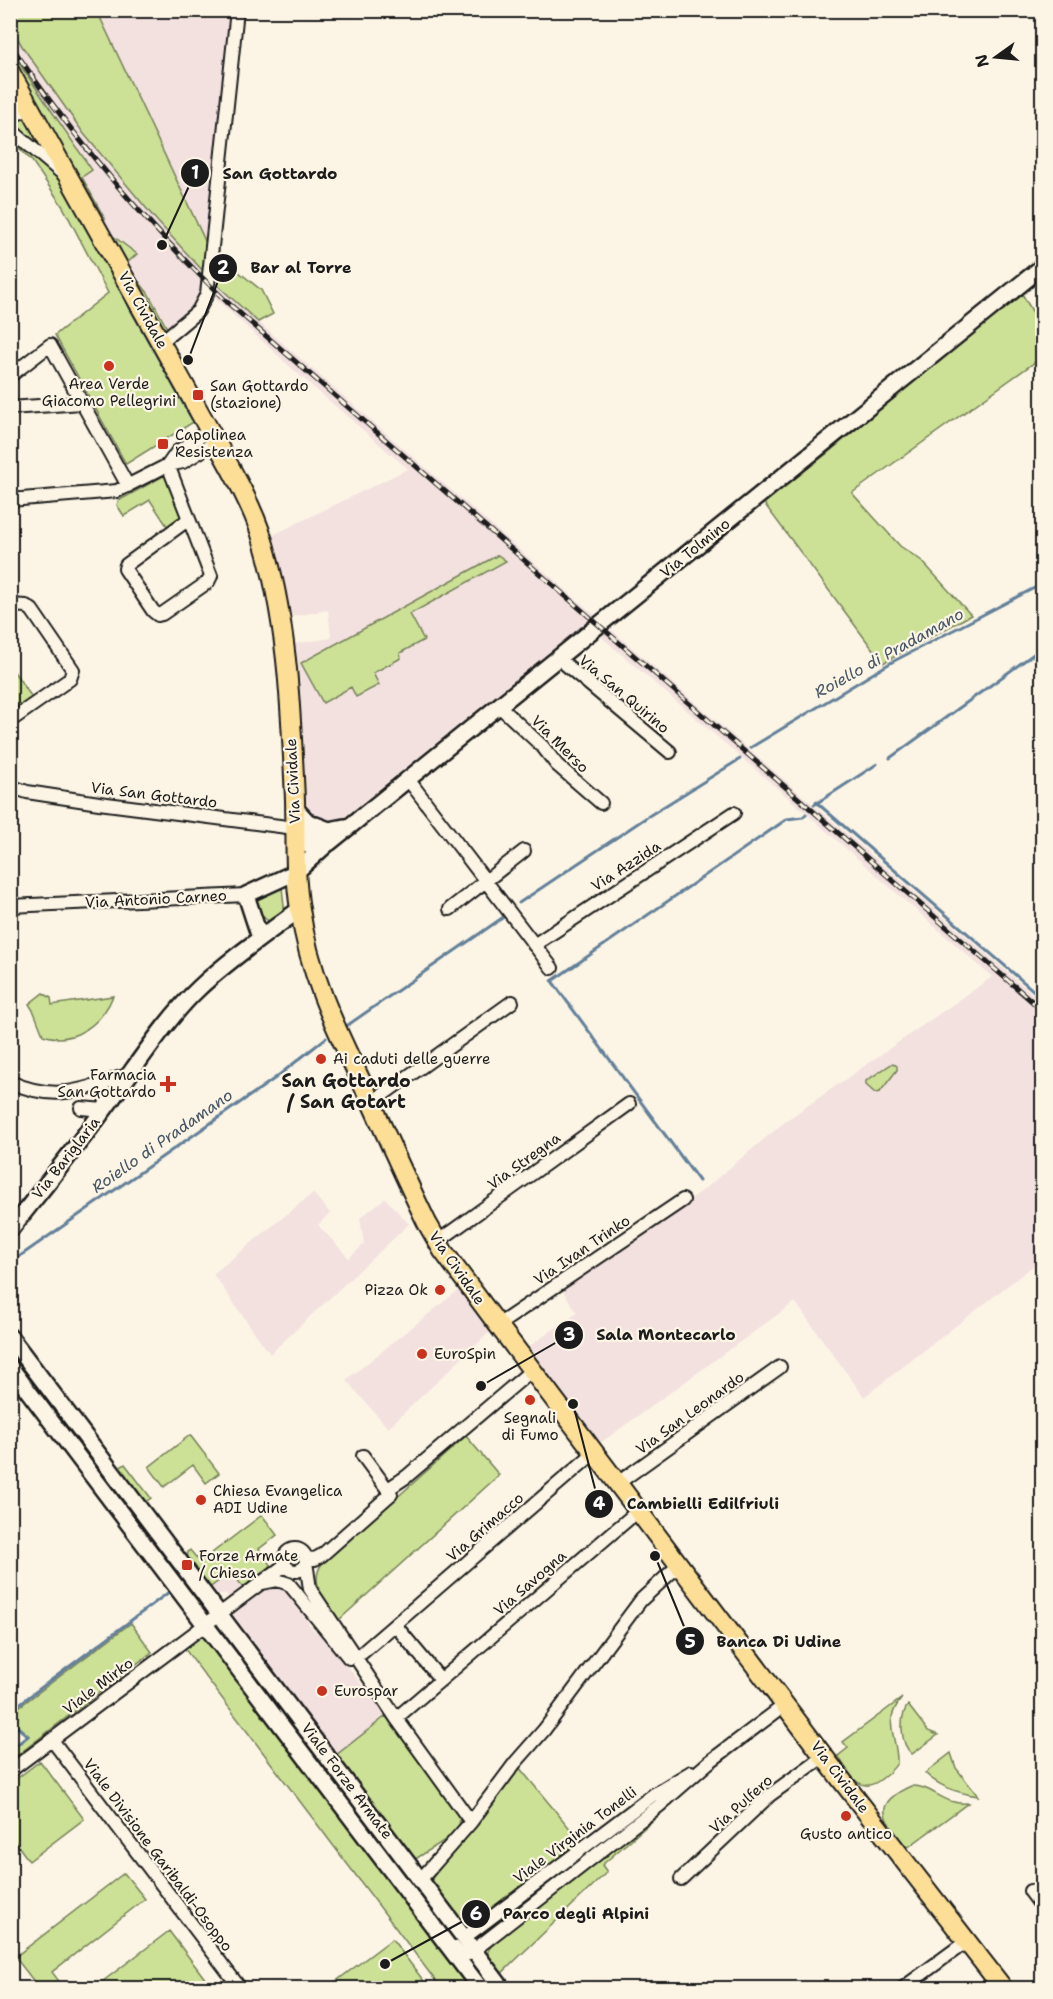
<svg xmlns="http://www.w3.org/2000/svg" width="1053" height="1999" font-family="'Shantell Sans',sans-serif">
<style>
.built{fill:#f3e1e0}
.green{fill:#cce196;stroke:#747e59;stroke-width:1.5}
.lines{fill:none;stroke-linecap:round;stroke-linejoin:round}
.stream{stroke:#64809a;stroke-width:3}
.minor-casing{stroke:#1c1c1c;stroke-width:16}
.tertiary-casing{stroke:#1c1c1c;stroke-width:20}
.primary-casing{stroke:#1c1c1c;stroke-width:22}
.minor{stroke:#fcf5e5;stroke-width:12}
.tertiary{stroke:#fcf5e5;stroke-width:15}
.primary{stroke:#fcde96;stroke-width:18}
.rail-casing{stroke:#1c1c1c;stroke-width:5}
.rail{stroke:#fcf5e5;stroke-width:3;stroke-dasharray:9;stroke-linecap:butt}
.poi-dot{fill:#c8321e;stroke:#fcf5e5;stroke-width:2}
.labels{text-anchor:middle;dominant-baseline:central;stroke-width:4.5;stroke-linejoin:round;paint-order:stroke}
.street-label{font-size:15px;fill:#1c1c1c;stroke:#fcf5e5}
.poi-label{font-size:15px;fill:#1c1c1c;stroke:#fcf5e5;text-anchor:start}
.water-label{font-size:16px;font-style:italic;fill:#465666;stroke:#fcf5e5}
.quarter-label{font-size:18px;font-weight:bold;fill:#1c1c1c;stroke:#fcf5e5}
.leader{fill:none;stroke:#1c1c1c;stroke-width:2}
.callout-dot{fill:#1c1c1c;stroke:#fcf5e5;stroke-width:2}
.mark-label{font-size:18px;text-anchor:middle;font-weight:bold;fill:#fff}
.callout-label{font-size:16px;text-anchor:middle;font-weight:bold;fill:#1c1c1c;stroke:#fcf5e5;stroke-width:4.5;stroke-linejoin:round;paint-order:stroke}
</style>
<rect width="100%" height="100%" fill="#fcf5e5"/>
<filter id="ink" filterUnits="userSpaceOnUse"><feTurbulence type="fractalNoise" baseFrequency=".0167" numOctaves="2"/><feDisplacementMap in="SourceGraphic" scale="12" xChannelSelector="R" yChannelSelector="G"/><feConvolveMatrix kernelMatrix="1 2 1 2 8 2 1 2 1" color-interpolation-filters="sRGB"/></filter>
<g filter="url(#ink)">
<path class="built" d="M97,11H229L207,245Z
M10,27L22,46L104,160L157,221L224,292L746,747L1042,1002V1259L864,1397L795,1302L599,1444L528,1347L577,1313L561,1288L702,1191L787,1120L992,977L800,808L585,623L343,818L326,822L313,815L305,801L293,644L331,638L328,610L290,617L271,536L408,469L297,373L204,288L192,305L167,328L148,293L133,276L101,222L105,218L82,177L92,170L11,50Z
M313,1193L330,1213L318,1225L349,1258L364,1244L360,1218L385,1198L409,1224L270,1354L213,1274Z
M461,1288L492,1330L388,1428L346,1380Z
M231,1572L243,1587L229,1598L226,1594L213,1595L208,1589Z
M276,1586L289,1592L303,1611L305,1618L315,1632L323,1634L386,1716L335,1756L231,1619L234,1610L259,1589Z"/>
<path class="green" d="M10,11H97L207,245L204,272L157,221L84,134L22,46L11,27Z
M10,50L92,170L82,177L105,219L101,222L11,59Z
M23,119L28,120L48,155L17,127V123Z
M10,135L62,182L195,421L126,464L55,335L108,293L63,207L32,161L11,140Z
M113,236L137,254L127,263L128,268L148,293L167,328L164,329L159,325L111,241Z
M217,254L261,290L273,314L258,322L215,283Z
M1021,292L1042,328V357L852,493L900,546L922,561L971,615L883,663L763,502L824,456Z
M167,474L182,515L167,526L150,500L124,516L117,505L118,501Z
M498,555L506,561L410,614L424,640L400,653L401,658L373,673L379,685L356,697L351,687L323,703L301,663Z
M10,666L36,703L16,717L11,711Z
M282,887L285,915L271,922C260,918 258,907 256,897Z
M43,993L51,998L52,1005L113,996C102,1023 74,1046 43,1035L34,1012L29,1004Z
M893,1063L897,1066V1070L880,1092L875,1093L866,1085V1081Z
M11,1345L210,1610L203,1615L11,1359Z
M190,1435L219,1473L206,1483L193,1465L164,1487L149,1467Z
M466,1436L499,1475L339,1620C327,1603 309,1585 321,1565Z
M125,1464L151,1498L144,1503L118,1469Z
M262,1515L277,1535L259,1549L271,1566L243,1587L231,1572L208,1589L187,1560L188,1552L190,1550L200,1562Z
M218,1621L460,1940L454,1944L212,1625Z
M131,1623L152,1652L11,1760V1750L29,1736L11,1720V1713Z
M204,1633L472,1988H441L184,1648Z
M902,1698C881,1723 898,1736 897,1763C893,1770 887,1775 880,1780C858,1796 849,1772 838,1756L848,1748L843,1742Z
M908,1705L928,1731L938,1735L912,1754C900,1744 899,1717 908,1705Z
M386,1716L460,1817L459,1829L456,1833L414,1860L335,1756Z
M951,1753L956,1768L978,1796C958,1793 939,1787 925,1773Z
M40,1761L84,1819L29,1861L11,1836V1783Z
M518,1766L582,1843L474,1923L459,1921L430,1881Z
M911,1786C932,1785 944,1806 968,1803L907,1848C886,1821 868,1805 911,1786Z
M673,1803L602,1865L607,1872L500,1975C491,1963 480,1954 495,1943L493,1939Z
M124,1873L145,1899L52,1972L64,1988H39L15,1957Z
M169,1931L212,1988H94Z
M392,1939L429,1988H327Z"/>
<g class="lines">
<path class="stream" d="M119,288L192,419
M750,748L892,662L1042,584
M890,758L1042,648
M816,802L1042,998
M814,805L877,764
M519,903L647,817L740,759
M345,1027L505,916
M699,1181L552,981L787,819L803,817L806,814
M10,1263L274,1079L326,1038
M10,1711L169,1592
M10,1721L28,1736L10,1750"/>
<g class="minor-casing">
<path id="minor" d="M10,117L30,108
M10,129L63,174
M161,342L198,311L207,294L237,10
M10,376L50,345L128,486
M10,408L82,403
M168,465L211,576L208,582L162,614L158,615L153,611L125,569L126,565L189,519
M168,465L177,452L210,430
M10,500L117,491L168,465L183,462L216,442
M10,605L26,606L32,610L73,670L70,679L10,721
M558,658L670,752
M498,705L543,747L557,765L601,803
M407,778L552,968
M10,786L27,792L99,803L295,828
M10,906L246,895
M450,909L524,851
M534,945L734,813
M10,1082C58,1103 83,1089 130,1074
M371,1103L512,1002
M81,1108L104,1110L106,1103L104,1090L100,1087L92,1086
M437,1242L629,1104
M498,1325L683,1200
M618,1483L780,1367
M388,1489L406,1477L532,1370
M284 1560a11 11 0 1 1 22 0a11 11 0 1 1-22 0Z
M305,1558L315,1559L322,1555L391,1494L363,1456
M306,1562L310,1589L396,1718L471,1822L421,1879
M262,1583L277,1580L289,1584L349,1658
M395,1625L441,1680
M362,1653L595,1452
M401,1714L639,1510
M52,1740L240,1988
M10,1771L285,1565
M471,1822L515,1763L544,1730L641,1600L680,1564
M681,1879L770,1795L824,1756
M1030,1891L1042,1907
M464,1938L653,1795L691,1772
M454,1947L460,1954H469L660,1805L708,1763L786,1704
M903,1988L967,1941"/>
</g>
<g class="tertiary-casing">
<path id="tertiary" d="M295,808L308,822L329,830
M296,840L310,846L329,843L1042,267
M296,840L308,834L344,827
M260,938L246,895L296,872L327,844
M10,1230C44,1187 79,1144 111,1100C137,1065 167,1018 199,988C230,959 265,935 300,909
M10,1337L502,1988
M10,1367L480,1988"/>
</g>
<g class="primary-casing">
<path id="primary" d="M10,72L216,442C232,471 249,500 260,531C288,618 291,710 295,800C296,837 294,873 300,909C310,982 341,1038 372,1104C390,1144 408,1184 427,1223L443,1251L495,1321L840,1778L1003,1988"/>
</g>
<use href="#minor" class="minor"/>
<use href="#tertiary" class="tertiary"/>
<use href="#primary" class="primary"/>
<g class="rail-casing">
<path id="rail" d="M10,44C73,138 146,224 227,302L1042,1010"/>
</g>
<use href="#rail" class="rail"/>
</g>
</g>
<g class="poi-dot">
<circle cx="109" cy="366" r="6"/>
<rect x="192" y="389" width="12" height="12" rx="3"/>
<rect x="157" y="438" width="12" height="12" rx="3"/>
<circle cx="321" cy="1059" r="6"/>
<path d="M165 1075h6v6h6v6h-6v6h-6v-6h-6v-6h6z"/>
<circle cx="440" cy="1290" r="6"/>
<circle cx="422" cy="1354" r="6"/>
<circle cx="530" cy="1400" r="6"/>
<circle cx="201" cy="1500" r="6"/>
<rect x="181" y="1559" width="12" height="12" rx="3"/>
<circle cx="322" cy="1691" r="6"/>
<circle cx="846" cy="1816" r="6"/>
</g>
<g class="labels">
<g class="street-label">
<text transform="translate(143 310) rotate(61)">Via Cividale</text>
<text transform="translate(695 548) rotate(-39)">Via Tolmino</text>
<text transform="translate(624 694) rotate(40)">Via San Quirino</text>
<text transform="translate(560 744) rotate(45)">Via Merso</text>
<text transform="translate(293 781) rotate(-93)">Via Cividale</text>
<text transform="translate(154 795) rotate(7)">Via San Gottardo</text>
<text transform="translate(626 866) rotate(-33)">Via Azzida</text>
<text transform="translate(156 899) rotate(-3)">Via Antonio Carneo</text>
<text transform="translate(66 1158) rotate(-52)">Via Bariglaria</text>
<text transform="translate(524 1161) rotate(-36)">Via Stregna</text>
<text transform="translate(582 1250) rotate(-34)">Via Ivan Trinko</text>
<text transform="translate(457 1268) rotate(55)">Via Cividale</text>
<text transform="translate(690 1413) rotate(-36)">Via San Leonardo</text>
<text transform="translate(485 1527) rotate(-41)">Via Grimacco</text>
<text transform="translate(530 1583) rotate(-41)">Via Savogna</text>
<text transform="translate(98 1686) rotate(-37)">Viale Mirko</text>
<text transform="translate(840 1777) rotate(53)">Via Cividale</text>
<text transform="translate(347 1781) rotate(53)">Viale Forze Armate</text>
<text transform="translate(741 1804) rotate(-42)">Via Pulfero</text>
<text transform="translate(575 1835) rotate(-37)">Viale Virginia Tonelli</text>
<text transform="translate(158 1855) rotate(53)">Viale Divisione Garibaldi-Osoppo</text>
</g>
<g class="poi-label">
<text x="109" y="384" text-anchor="middle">Area Verde<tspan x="109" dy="17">Giacomo Pellegrini</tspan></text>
<text x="210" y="386">San Gottardo<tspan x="210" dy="17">(stazione)</tspan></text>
<text x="175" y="435">Capolinea<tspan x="175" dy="17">Resistenza</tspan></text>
<text x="333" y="1059">Ai caduti delle guerre</text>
<text x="156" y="1075" text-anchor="end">Farmacia<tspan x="156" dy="17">San Gottardo</tspan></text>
<text x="428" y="1290" text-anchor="end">Pizza Ok</text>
<text x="434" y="1354">EuroSpin</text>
<text x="530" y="1418" text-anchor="middle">Segnali<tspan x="530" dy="17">di Fumo</tspan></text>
<text x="213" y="1491">Chiesa Evangelica<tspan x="213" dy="17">ADI Udine</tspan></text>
<text x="199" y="1556">Forze Armate<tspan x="199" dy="17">/ Chiesa</tspan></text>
<text x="334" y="1691">Eurospar</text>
<text x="846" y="1834" text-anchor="middle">Gusto antico</text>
</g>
<g class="water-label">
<text transform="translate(889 653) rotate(-29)">Roiello di Pradamano</text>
<text transform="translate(162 1141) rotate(-35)">Roiello di Pradamano</text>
</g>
<g class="quarter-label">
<text x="346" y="1081">San Gottardo<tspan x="346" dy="21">/ San Gotart</tspan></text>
</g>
</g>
<path class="leader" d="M162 245L195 173M188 360L223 268M481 1386L569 1335M573 1404L599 1504M655 1556L690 1641M385 1964L476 1914"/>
<g class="callout-dot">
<circle cx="162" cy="245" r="6"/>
<circle cx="188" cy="360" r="6"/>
<circle cx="481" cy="1386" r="6"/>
<circle cx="573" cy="1404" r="6"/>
<circle cx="655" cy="1556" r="6"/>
<circle cx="385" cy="1964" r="6"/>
<circle cx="195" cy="173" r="15"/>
<circle cx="223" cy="268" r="15"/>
<circle cx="569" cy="1335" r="15"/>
<circle cx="599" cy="1504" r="15"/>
<circle cx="690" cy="1641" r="15"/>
<circle cx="476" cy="1914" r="15"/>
</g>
<g class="mark-label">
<text x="195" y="179">1</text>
<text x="223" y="274">2</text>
<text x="569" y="1341">3</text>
<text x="599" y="1510">4</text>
<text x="690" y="1648">5</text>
<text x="476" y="1920">6</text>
</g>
<g class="callout-label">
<text x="280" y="179">San Gottardo</text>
<text x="301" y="273">Bar al Torre</text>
<text x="666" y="1340">Sala Montecarlo</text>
<text x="703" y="1509">Cambielli Edilfriuli</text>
<text x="779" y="1647">Banca Di Udine</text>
<text x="576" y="1919">Parco degli Alpini</text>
</g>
<rect width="1053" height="1999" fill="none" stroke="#fcf5e5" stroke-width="36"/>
<rect x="18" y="18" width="1017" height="1963" fill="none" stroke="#1c1c1c" stroke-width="2" filter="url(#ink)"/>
<g transform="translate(996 57) rotate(255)" stroke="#fcf5e5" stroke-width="4.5" paint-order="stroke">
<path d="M0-4.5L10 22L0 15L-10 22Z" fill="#1c1c1c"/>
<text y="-9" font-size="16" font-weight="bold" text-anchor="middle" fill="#1c1c1c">N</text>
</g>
</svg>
